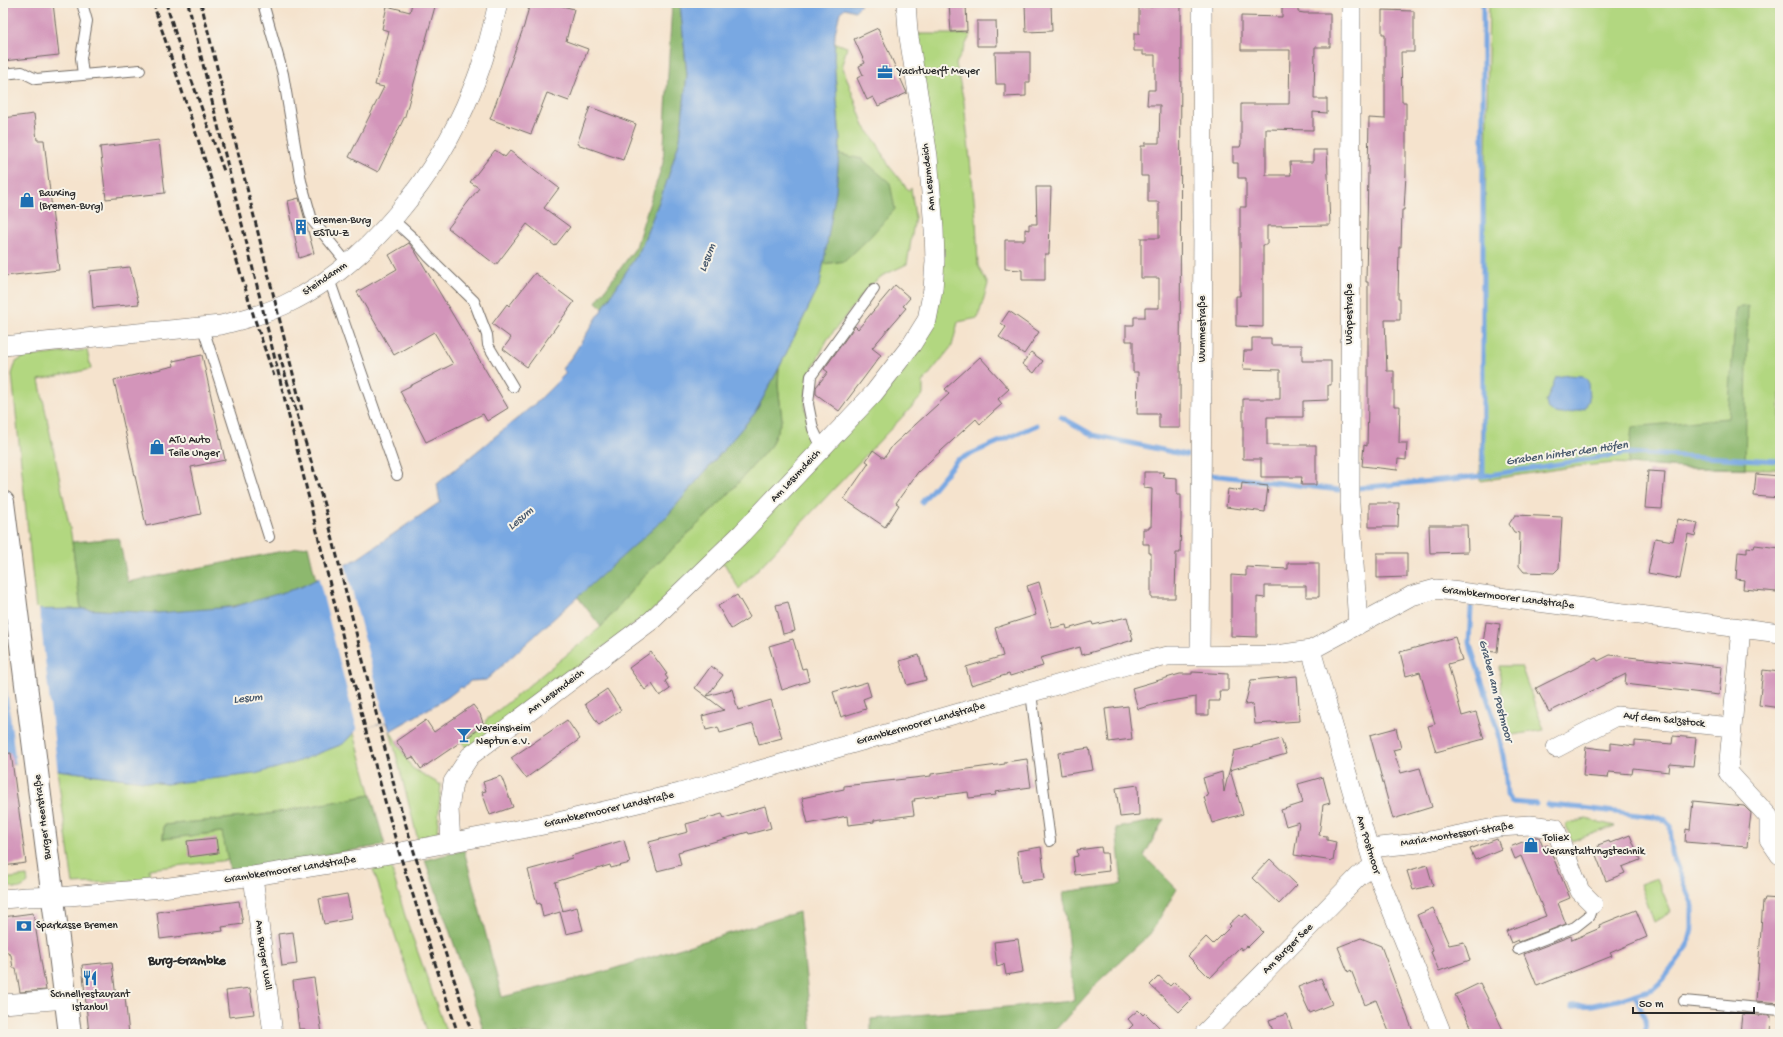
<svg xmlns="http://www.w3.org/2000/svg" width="1783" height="1037" font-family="'Gochi Hand',sans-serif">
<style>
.green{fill:#b2d780;stroke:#6e8156}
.forest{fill:#8db86e;stroke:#5c724c}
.water{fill:#79a8e2;stroke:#526a86}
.pier{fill:#f5e3cd}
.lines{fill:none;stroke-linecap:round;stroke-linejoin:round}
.stream{stroke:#79a8e2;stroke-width:5}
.building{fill:#d395ba}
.lane-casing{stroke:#726b64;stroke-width:12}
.street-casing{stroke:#726b64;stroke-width:20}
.secondary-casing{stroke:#726b64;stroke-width:24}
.lane{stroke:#fff;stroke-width:10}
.street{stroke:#fff;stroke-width:19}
.secondary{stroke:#fff;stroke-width:22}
.rail{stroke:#2b2b2b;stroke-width:3;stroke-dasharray:6 3;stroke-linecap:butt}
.labels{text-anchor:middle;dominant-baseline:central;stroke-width:4;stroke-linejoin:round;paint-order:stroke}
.poi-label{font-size:11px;fill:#2b2b2b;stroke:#f7f3e8;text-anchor:start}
.street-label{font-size:11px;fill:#2b2b2b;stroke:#f7f3e8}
.water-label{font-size:12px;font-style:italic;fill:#46576b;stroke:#f7f3e8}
.quarter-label{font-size:13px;font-weight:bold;fill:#2b2b2b;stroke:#f7f3e8}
</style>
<rect width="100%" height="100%" fill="#f7f3e8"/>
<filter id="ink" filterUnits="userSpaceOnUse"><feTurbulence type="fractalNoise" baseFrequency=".025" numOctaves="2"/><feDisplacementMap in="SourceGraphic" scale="8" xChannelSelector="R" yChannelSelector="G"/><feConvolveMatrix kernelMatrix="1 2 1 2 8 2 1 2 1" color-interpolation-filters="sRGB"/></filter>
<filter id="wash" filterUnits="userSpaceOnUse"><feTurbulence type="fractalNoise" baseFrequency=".012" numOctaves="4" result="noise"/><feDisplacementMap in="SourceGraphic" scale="16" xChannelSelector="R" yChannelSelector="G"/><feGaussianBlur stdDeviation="0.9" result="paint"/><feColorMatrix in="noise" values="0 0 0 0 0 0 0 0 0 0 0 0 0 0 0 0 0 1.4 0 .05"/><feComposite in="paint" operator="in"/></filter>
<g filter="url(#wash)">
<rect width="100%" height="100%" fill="#f5e3cd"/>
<path class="green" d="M1489,3H1780V469L1685,468L1615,463L1571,467L1480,481Z
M916,34H971L956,64L964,102L976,218L978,266L988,284L978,318L958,322L952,346L923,382V395L739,589L724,563L654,609L468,750L462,742L486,724L485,721L601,627L642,578L725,498L771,445L782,419L778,385L779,368L820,284L823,264L845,261L862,159L839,154L840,141L834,59L835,43L847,47L842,65L864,126L877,143L889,166L909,191L911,188L915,217L907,264L882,276L868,287L827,340L808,378L805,405L812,441L822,457L933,322Z
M87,350L91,369L39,380L71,534L81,609L36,610L12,374L16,362L24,357Z
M1499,666H1521L1544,730L1506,736Z
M390,731L412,768L441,785L437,834L418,840Z
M354,733L371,795L263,815L164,825L163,839L222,832L229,860L149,869L150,880L73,884L57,770L166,784L291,764L343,744Z
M1586,819L1615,826L1572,841L1565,824Z
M391,867L406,919L447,1034H428L373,869Z
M27,876L28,883C14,894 15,885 3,886V879Z
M1657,878L1671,912L1654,922L1640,884Z"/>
<path class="forest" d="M672,3H680L687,75L680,139L666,184L640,250L603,308L596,302L636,247L644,220L663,163Z
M839,154L862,159L890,183L895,209L870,237L845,261L823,264L836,191Z
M1748,306L1745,468H1685L1628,464L1632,427L1728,418L1736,308Z
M779,368L778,385L782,419L771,445L725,498L642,578L601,627L577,596L667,516L755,413Z
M119,538L128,582L308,546L316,580C269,603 208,613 156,613C131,613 106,610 81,609L72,542Z
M371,795L385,845L230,871L222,832L163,839L164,825L263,815Z
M1164,819L1144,856L1177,889L1150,934L1102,978L1052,1034H871V1019L1074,1001L1063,892L1122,884L1116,828Z
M464,850L502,997L593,975L799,912L812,1034H485L425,860Z"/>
<path class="water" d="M680,3H858L861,5L855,11L845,8L840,12L835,33L834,59L840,141L836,191L820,284L779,368L755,413L667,516L486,680L470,681L464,688L461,687L447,698L390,731L387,722L357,729L343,744L291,764L255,774L166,784L3,763V610L81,609L157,613L233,607L301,587L357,559L440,502L437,484L536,403L566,373L562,369L573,355L640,250L666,184L680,139L687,75Z
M1568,375L1583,376L1588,381L1589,400L1585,408C1570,412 1563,418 1548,410L1546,402L1556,377Z"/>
<path class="pier" d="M345,563L386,722L357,730L318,576Z
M3,608H39L58,773L16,767L3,653Z"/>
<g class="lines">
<path class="stream" d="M1061,417L1093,435L1186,455
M1211,475L1339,490
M1483,476V3
M1358,488L1483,476L1626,453L1780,461
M922,502L957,460L1037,425
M1471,608L1469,642L1498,731L1505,766L1507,795L1511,802L1536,804
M1548,805L1583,808L1654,817L1666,820L1670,825L1672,854L1692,903V929L1688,946L1663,980L1653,989L1618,1000L1593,1005L1572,1006
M1635,995L1645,1019L1646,1034"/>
</g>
<g id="blocks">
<path class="building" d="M3,3H53L59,55L3,61Z
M412,3H436L405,116L378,172L349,157L384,87L375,85L389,31L382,29L387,6L410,12Z
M530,3H551L574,9L566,41L588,49L569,101L547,93L531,134L490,119L524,26Z
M949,3H966L967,31L951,32Z
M1025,3H1051L1052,31L1026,32Z
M1152,3H1181L1180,428H1159V414H1137L1138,372H1133V341H1126V325H1134V317H1145V308H1159V278H1141V238H1159V202H1148V176H1141V146H1145V143H1159L1160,105H1147L1148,90H1155V55H1143V51H1134V34H1139V7H1152Z
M1282,3H1298V12L1304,13H1330V47H1315L1314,99H1327V113L1313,112V130L1266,129V175H1291L1290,162H1313V150H1327L1330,225L1267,226V245H1263V327L1236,326V296H1240V207H1246V178H1238V163H1233V147H1240L1241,144V104H1289L1290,50H1241V16L1282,17Z
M1382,10L1414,11V52H1401L1402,102H1406V174L1404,210H1402L1401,247H1399L1398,299H1400V320H1385L1387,371H1394V406H1400L1399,443H1407L1406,460L1398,459L1397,470L1362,466L1364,445L1367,446L1368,402V282H1366L1369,118L1385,119V34H1382Z
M977,21H996L997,46H977Z
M878,28L907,93L878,106L873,97L867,100L857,78L863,75L859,66L865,63L854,39Z
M995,52H1030V82H1026V96L1005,97V84H996Z
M590,107L636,124L623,160L577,144Z
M34,114L37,140H44L59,270L5,276L3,255V118Z
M159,140L165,193L106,199L100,147Z
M495,150L505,157L510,151L559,188L544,208L570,227L555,246L527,224L496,265L448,228L479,188L470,182Z
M1036,187H1051L1049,254H1045V280H1022V270L1005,269V240H1025V229L1029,230V224H1037Z
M299,198L314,253L299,258L288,201Z
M409,243L415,251L508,408L487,421L483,414L426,442L400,391L453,364L434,332L394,355L357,292L397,269L389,255Z
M130,267L139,304L93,308L90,271Z
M535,273L574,302L527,367L503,349L511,338L492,324L507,304L509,306Z
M895,285L910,298L903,306L906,308L872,348L881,355L839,411L816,394V387L828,372L824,369L855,326L858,329Z
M1009,311L1039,332L1024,354L999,337L1006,327L1001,323Z
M1252,338H1271V345H1302V361H1331V385H1328V400L1303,401V417H1267V445H1316V485H1301L1302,477H1261V459H1243V399H1280V370L1243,369L1244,351H1252Z
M1031,352L1043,361L1034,373L1022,364Z
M202,355L225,460L191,467L201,514L146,526L114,380L174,366L173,361Z
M980,357L1009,389L998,399L1002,404L980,424L976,419L918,472L896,503L899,505L885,527L844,499L869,463L866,461L873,450L884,458L893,445L949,394L945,389Z
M1648,471L1665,472L1662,509L1645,508Z
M1144,472H1163L1164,477L1177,478V495H1181V518L1180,553H1176L1175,598H1151V553H1149V544H1143V529H1149V527H1151L1152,489L1144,488Z
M1756,474L1780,476V498L1754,496Z
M1242,483L1268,486L1265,512L1226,507L1228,489L1241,491Z
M1369,503H1399L1398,527H1369Z
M1515,515L1562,517L1559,568L1554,573L1524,572L1519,566L1520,533L1514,532L1509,524Z
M1678,519L1698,523L1695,536L1688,534L1680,579L1648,573L1655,538L1673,541Z
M1429,525H1467L1468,552L1430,553Z
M1755,545L1780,548V579H1778L1777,592L1743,589L1744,580L1736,579L1738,552L1747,553V547L1754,548Z
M1377,553H1407V577L1377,578Z
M1288,563H1319V597H1306V586H1265V598L1257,597V637L1231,636V575L1246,576V567L1288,569Z
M1039,582L1052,628L1066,625L1067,629L1092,622L1093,625L1127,617L1133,640L1082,655L1080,647L1040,658L1043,666L1010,676L1009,674L971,685L966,667L1003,656L995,628L1036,615L1027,586Z
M737,595L750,617L731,629L718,606Z
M788,602L795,631L783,634L776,605Z
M1486,622L1500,624L1497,652L1482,651Z
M1455,637L1462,660L1448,664L1462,716L1476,712L1484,739L1436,752L1428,726L1435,724L1420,672L1406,676L1400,652Z
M793,639L802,669L806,668L809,681L782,690L769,646Z
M651,652L667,674L665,675L668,679L665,681L670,689L660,696L652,684L645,690L629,668Z
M919,655L926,680L907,685L900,661Z
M1610,655L1722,667L1719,695L1625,684L1626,674L1549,712L1536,688L1596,658L1598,661Z
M711,666L723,675L707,696L732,689L738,710L771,700L782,738L759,744L753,724L720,733L718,727L706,730L702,716L724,710L695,688Z
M1763,670L1780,672V708L1759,705Z
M1192,672L1228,674V691H1219L1220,701H1209V715H1196V697L1165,702L1138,709L1132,688L1180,674H1192Z
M1297,676L1300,721L1255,724L1253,704L1245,705L1251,680Z
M867,682L871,696L863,699L866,709L841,717L833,692Z
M607,689L621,710L599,725L585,704Z
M473,705L480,714L484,726L421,769L413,757L408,759L396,741L426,720L434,732Z
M1128,706L1132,739L1109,742L1105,709Z
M567,720L580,739L526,778L511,758Z
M1396,728L1401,748L1393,750L1401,773L1420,768L1432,807L1393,819L1370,735Z
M1673,736L1696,738L1693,766L1670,764L1669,772L1633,768L1632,774L1609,772L1608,778L1583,776L1586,747L1611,750V743L1635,746V741L1672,744Z
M1281,739L1286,754L1230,770L1243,814L1212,823L1204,797L1208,796L1203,778L1222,772L1224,792L1234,751Z
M1089,748L1093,770L1061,775L1058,753Z
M11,753L26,863L3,866V754Z
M1027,759L1031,787L995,792L996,795L969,798L968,792L914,799L915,801H912L914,815L874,820V822L848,825L847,816L808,824L802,798L844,789V786L931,776V774L1005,764V762Z
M501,776L513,807L490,815L482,792L486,791L483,782Z
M1323,777L1330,803L1323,805L1319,835L1327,836V840L1336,842L1333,861L1294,855L1299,822L1286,826L1281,810L1303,803L1298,784Z
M1138,785L1139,815L1120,817L1116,788Z
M1693,801L1744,806L1751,813L1747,847L1685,842L1686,829L1690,830Z
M765,806L771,828L749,834L748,832L678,852L681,865L657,871L649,842L688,832L686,824L722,814L724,818Z
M1630,835L1640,860L1622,867L1625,873L1606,881L1594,850L1599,847L1598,845L1609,841L1610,843Z
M1535,837H1539L1543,847L1548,845L1570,898L1558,903L1566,924L1519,942L1518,940L1511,943L1506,931L1546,916L1521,856L1515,859L1510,847Z
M216,838L218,853L189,857L187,841Z
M1497,839L1501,849L1475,860L1470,849Z
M624,840L630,863L611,868L610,865L555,882L563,911H562L577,907L583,930L566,934L560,912L543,917L540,903L537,904L528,870L572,858L571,856Z
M1041,847L1045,879L1021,882L1017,851Z
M1101,847L1102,853H1107L1109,871L1075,875L1073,857L1078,856L1077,850Z
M1270,859L1297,885L1279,904L1252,878Z
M1427,865L1433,885L1413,890L1407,871Z
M347,894L352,919L324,924L319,899Z
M1765,898L1780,899V1003L1756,1001L1763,901H1764Z
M239,901L243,924L222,927L223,931L160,939L157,912Z
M1433,908L1449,945L1464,942L1470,960L1439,971L1431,952L1433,951L1417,915Z
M1636,910L1647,937L1610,953L1612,956L1537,986L1524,954L1571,936L1572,940L1600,928L1599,925Z
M33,913L46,990L20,992L16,968H13L11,955L3,950V917Z
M1246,914L1263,932L1248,947L1247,946L1242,950L1240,947L1210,978L1188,956L1206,937L1213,944L1231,926L1229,924L1239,915L1242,917Z
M293,932L297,964L282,966L278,934Z
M1361,938L1381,946L1414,1034H1390L1376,1000L1365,1005L1351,970L1348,972L1338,947Z
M1018,939L1023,972L1006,975L1004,964L997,966L994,942Z
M112,962L116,998L125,997L129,1034H89L82,965Z
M1159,976L1170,986L1174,982L1192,999L1179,1012L1150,985Z
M314,978L322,1034H305V1029H299L293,981Z
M1321,978L1332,1004L1310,1013L1298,987Z
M1480,983L1496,1015L1505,1034H1475L1455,995Z
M250,988L254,1014L229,1017L226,991Z
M1138,1010L1143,1015L1145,1013L1166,1034H1124L1133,1025L1128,1019Z
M1286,1014L1294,1034H1274L1269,1020Z
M1742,1014L1771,1016L1770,1034H1740Z"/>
</g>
</g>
<g filter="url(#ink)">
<use href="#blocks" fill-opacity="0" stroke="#726b64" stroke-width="1"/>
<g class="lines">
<g class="lane-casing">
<path id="lane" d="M82,3L87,21L81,58L83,75
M263,3L283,74L301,181L312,220L348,264
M3,74L22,72L36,79L140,70
M392,219L413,238L429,257L474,301L487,335L488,345L513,387
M329,279L397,475
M203,328L269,537
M822,448L813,429L808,404L811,376L874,289
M1031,693L1050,841
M1518,949L1575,927L1589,916L1593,904
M1684,1001L1780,1010"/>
</g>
<g class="street-casing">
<path id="street" d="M1351,3L1350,503L1358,625
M3,346L221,325C242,320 264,314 284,305C367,267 439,173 472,90C484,62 491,33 498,3
M1741,628L1728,772L1769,817V839L1780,855
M1311,650L1374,866L1442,1034
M1200,655L1203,229L1202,3
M1556,748L1617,716L1732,727
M451,843L449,809L453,782L470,756L652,620L742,533L874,393L912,344L927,320L933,289L935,261L934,229L928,156L908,31L906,3
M1369,848L1419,843L1499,827L1530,825L1555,828L1580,891L1593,904
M253,876L273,1034
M3,899L26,897L69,896L162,888L253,876L379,856L554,823L680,793L1130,664L1168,656L1277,655L1311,650L1411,596L1436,589L1780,633
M3,1004L66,999
M1204,1034L1359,876L1374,866"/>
</g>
<g class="secondary-casing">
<path id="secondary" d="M3,502L70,1034"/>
</g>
<use href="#lane" class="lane"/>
<use href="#street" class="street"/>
<use href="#secondary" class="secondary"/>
<path class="rail" d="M153,3L221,209L254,317L274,376
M166,3L178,42L224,171
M188,3L365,728L399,852L458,1034
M201,3L302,410
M279,354L325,508L396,793L444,949L472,1034"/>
</g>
</g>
<defs>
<g id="office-bare" transform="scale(1.2)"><path d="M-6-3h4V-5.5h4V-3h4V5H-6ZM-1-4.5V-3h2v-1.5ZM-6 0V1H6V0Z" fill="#1f6fb2" stroke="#f7f3e8" stroke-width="2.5" paint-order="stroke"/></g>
<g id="shop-bare" transform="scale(1.2)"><path d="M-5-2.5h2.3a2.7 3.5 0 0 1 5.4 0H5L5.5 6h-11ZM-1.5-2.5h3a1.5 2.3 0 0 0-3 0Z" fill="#1f6fb2" stroke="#f7f3e8" stroke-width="2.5" paint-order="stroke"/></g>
<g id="building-bare" transform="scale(1.2)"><path d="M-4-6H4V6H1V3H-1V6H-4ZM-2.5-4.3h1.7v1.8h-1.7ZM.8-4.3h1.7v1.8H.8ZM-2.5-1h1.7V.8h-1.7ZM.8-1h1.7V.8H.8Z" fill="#1f6fb2" stroke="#f7f3e8" stroke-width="2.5" paint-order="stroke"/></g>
<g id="bar-bare" transform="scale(1.2)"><path d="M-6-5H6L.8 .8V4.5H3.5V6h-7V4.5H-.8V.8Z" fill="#1f6fb2" stroke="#f7f3e8" stroke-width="2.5" paint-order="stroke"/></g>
<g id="bank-bare" transform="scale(1.2)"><path d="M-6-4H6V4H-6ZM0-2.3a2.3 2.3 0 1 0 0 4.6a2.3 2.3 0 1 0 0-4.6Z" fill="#1f6fb2" stroke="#f7f3e8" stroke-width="2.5" paint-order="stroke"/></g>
<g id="restaurant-bare" transform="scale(1.2)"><path d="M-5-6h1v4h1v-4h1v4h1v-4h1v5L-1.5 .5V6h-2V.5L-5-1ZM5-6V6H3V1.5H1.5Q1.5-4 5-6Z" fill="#1f6fb2" stroke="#f7f3e8" stroke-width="2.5" paint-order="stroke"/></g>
</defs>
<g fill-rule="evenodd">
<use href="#office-bare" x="885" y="72"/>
<use href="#shop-bare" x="27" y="200"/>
<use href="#building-bare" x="301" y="227"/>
<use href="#shop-bare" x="157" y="447"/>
<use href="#bar-bare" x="464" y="735"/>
<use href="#shop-bare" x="1531" y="845"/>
<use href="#bank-bare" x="24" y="926"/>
<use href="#restaurant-bare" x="90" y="978"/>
</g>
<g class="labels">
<g class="poi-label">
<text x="897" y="72">Yachtwerft Meyer</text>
<text x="39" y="194">BauKing<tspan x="39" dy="13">(Bremen-Burg)</tspan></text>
<text x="313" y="221">Bremen-Burg<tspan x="313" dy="13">ESTW-Z</tspan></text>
<text x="169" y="441">ATU Auto<tspan x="169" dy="13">Teile Unger</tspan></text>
<text x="476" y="729">Vereinsheim<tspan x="476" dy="13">Neptun e.V.</tspan></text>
<text x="1543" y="839">Toliex<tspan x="1543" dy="13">Veranstaltungstechnik</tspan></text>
<text x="36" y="926">Sparkasse Bremen</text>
<text x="90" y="995" text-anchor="middle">Schnellrestaurant<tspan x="90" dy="13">Istanbul</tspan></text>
</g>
<g class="street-label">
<text transform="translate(929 177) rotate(-96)">Am Lesumdeich</text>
<text transform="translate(325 279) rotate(-35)">Steindamm</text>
<text transform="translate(1350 314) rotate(-90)">Wörpestraße</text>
<text transform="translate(1203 329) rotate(-90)">Wummestraße</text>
<text transform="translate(796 476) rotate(-47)">Am Lesumdeich</text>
<text transform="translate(1508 598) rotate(7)">Grambkermoorer Landstraße</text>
<text transform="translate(556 692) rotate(-37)">Am Lesumdeich</text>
<text transform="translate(1664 720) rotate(6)">Auf dem Salzstock</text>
<text transform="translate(921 724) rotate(-16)">Grambkermoorer Landstraße</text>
<text transform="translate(609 810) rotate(-13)">Grambkermoorer Landstraße</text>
<text transform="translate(43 817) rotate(-97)">Burger Heerstraße</text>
<text transform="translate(1457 835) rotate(-9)">Maria-Montessori-Straße</text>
<text transform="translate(1368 845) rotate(73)">Am Postmoor</text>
<text transform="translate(290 870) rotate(-9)">Grambkermoorer Landstraße</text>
<text transform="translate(1288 949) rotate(-45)">Am Burger See</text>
<text transform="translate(263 955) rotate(82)">Am Burger Wall</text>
</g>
<g class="water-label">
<text transform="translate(708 258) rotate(-69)">Lesum</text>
<text transform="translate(1567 454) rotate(-8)">Graben hinter den Höfen</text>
<text transform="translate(521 519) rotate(-41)">Lesum</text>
<text transform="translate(1495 691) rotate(75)">Graben am Postmoor</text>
<text transform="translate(248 699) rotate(-7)">Lesum</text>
</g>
<g class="quarter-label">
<text x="187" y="961">Burg-Grambke</text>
</g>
</g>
<rect width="1783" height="1037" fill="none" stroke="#f7f3e8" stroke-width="16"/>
<path d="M1633 1007v6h121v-6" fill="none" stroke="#2b2b2b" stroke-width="2"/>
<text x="1639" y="1007" font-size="12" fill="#2b2b2b" stroke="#f7f3e8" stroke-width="3" paint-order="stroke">50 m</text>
</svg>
